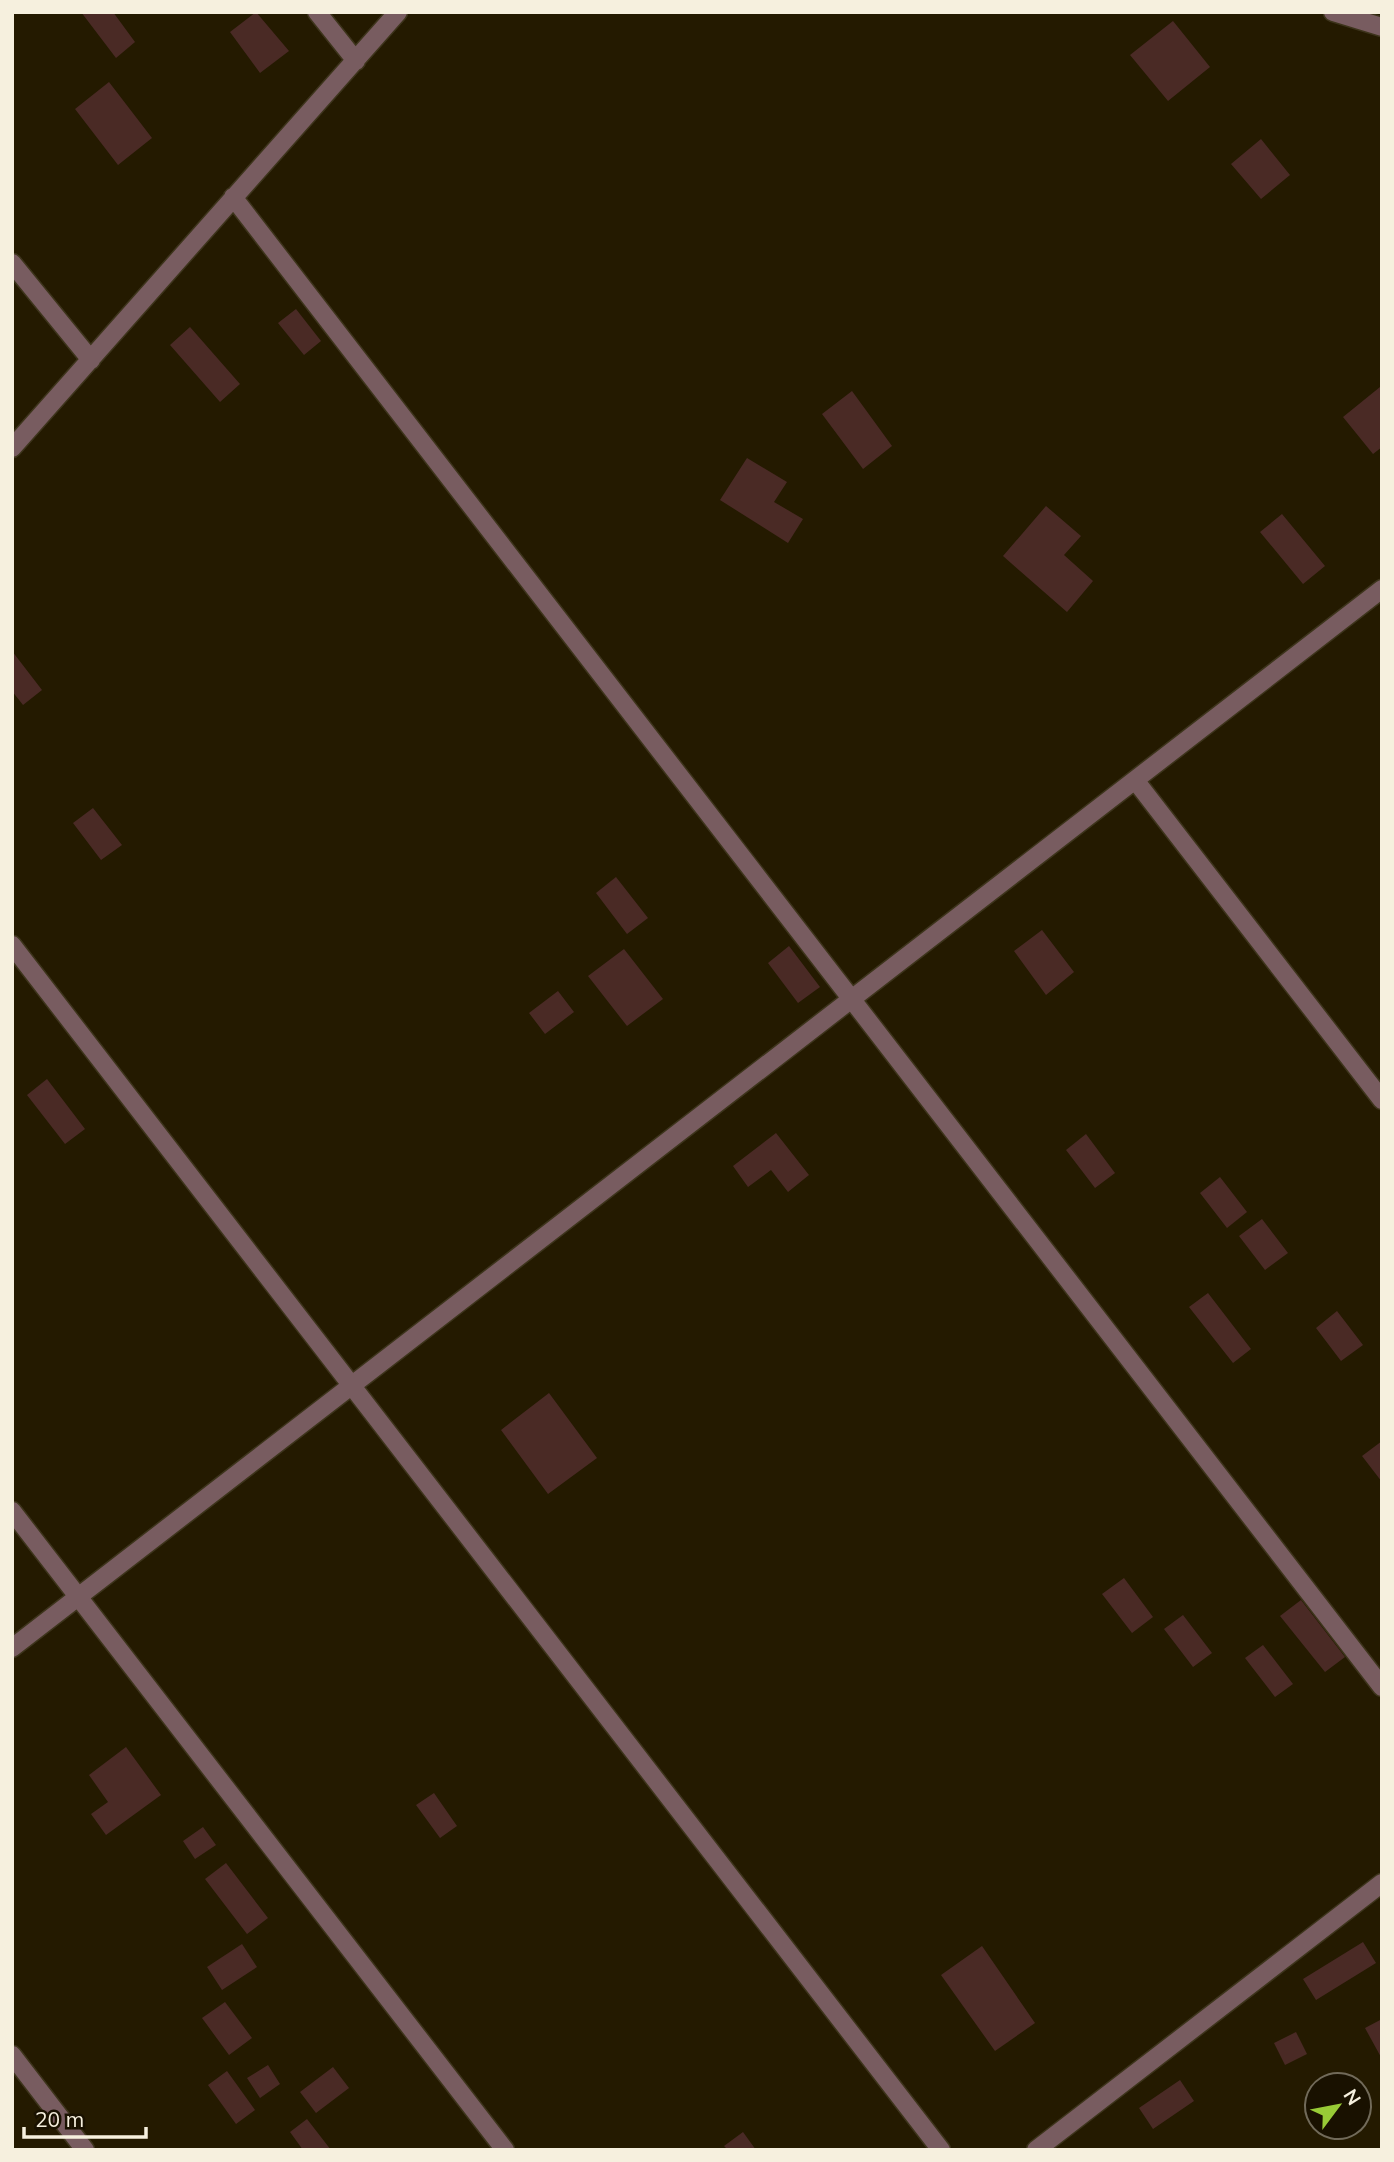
<svg xmlns="http://www.w3.org/2000/svg" width="1394" height="2162" font-family="Mulish,sans-serif">
<style>
.building{fill:#4a2a25}
.lines{fill:none;stroke-linecap:round;stroke-linejoin:round}
.street-casing{stroke:#3d341b;stroke-width:21}
.street{stroke:#785c60;stroke-width:18}
</style>
<rect width="100%" height="100%" fill="#241a00"/>
<path class="building" d="M81,12H113L135,42L116,58Z
M256,12L289,51L260,73L230,32Z
M1173,21L1210,67L1168,101L1130,55Z
M109,82L152,138L118,165L75,109Z
M1261,139L1290,175L1261,199L1231,164Z
M296,309L321,341L304,355L278,323Z
M190,327L240,384L220,402L170,345Z
M1380,387L1382,447L1373,454L1343,417Z
M852,391L892,446L863,469L822,414Z
M747,458L787,482L774,502L803,519L788,543L720,500Z
M1046,506L1081,536L1064,555L1093,581L1067,612L1003,556Z
M1282,514L1325,566L1303,584L1260,532Z
M12,651L42,690L23,705L12,691Z
M93,808L122,845L101,860L73,823Z
M616,877L648,918L627,934L596,893Z
M1042,930L1074,972L1046,995L1014,951Z
M789,946L820,987L798,1003L768,963Z
M624,949L663,999L627,1026L588,976Z
M558,991L574,1012L545,1034L529,1013Z
M47,1079L85,1129L65,1144L27,1095Z
M776,1133L809,1175L788,1192L771,1170L748,1187L733,1166Z
M1086,1134L1115,1173L1095,1188L1066,1150Z
M1220,1177L1247,1212L1227,1228L1200,1193Z
M1262,1219L1288,1253L1265,1270L1239,1236Z
M1208,1293L1251,1349L1233,1363L1189,1307Z
M1337,1311L1363,1345L1341,1361L1316,1328Z
M549,1393L597,1458L548,1494L501,1430Z
M1382,1441V1482L1362,1456Z
M1124,1578L1153,1617L1132,1633L1102,1594Z
M1301,1600L1345,1657L1325,1672L1280,1616Z
M1183,1615L1212,1653L1193,1667L1164,1629Z
M1263,1645L1293,1684L1275,1697L1245,1658Z
M126,1747L161,1795L106,1835L91,1814L108,1802L89,1775Z
M434,1793L457,1826L440,1838L416,1805Z
M203,1827L216,1845L195,1859L183,1841Z
M226,1863L268,1918L247,1934L205,1879Z
M1363,1942L1376,1963L1316,2000L1303,1979Z
M242,1944L257,1967L222,1990L207,1967Z
M982,1946L1035,2023L995,2051L941,1975Z
M225,2002L252,2038L229,2055L202,2018Z
M1382,2019V2059L1365,2028Z
M1296,2032L1307,2054L1285,2065L1274,2043Z
M268,2065L280,2084L260,2098L247,2078Z
M333,2067L349,2088L316,2113L300,2092Z
M227,2071L255,2110L236,2124L208,2085Z
M1180,2080L1194,2101L1153,2129L1139,2108Z
M307,2119L331,2150H303L290,2132Z
M743,2132L756,2150H728L724,2146Z"/>
<g class="lines">
<g class="street-casing">
<path id="street" d="M317,12L356,61
M1333,12L1382,27
M233,197L1382,1687
M12,263L91,360
M12,448L398,12
M1135,780L1382,1100
M12,945L941,2150
M12,1511L505,2150
M12,1648L1382,589
M12,2055L85,2150
M1036,2150L1382,1883"/>
</g>
<use href="#street" class="street"/>
</g>
<rect width="1394" height="2162" fill="none" stroke="#f6f0de" stroke-width="28"/>
<g transform="translate(1338 2106) rotate(58)"><circle r="33" fill="#191100" stroke="#716a59" stroke-width="2"/>
<path d="M0-5L12 26L0 18L-12 26Z" fill="#98cb36"/>
<text y="-10" font-size="19" font-weight="bold" text-anchor="middle" fill="#f6f0de">N</text>
</g>
<path d="M24 2127v10h122v-10" fill="none" stroke="#f6f0de" stroke-width="3.5"/>
<text x="35" y="2127" font-size="21" fill="#f6f0de" stroke="#191100" stroke-width="5" paint-order="stroke">20 m</text>
</svg>
